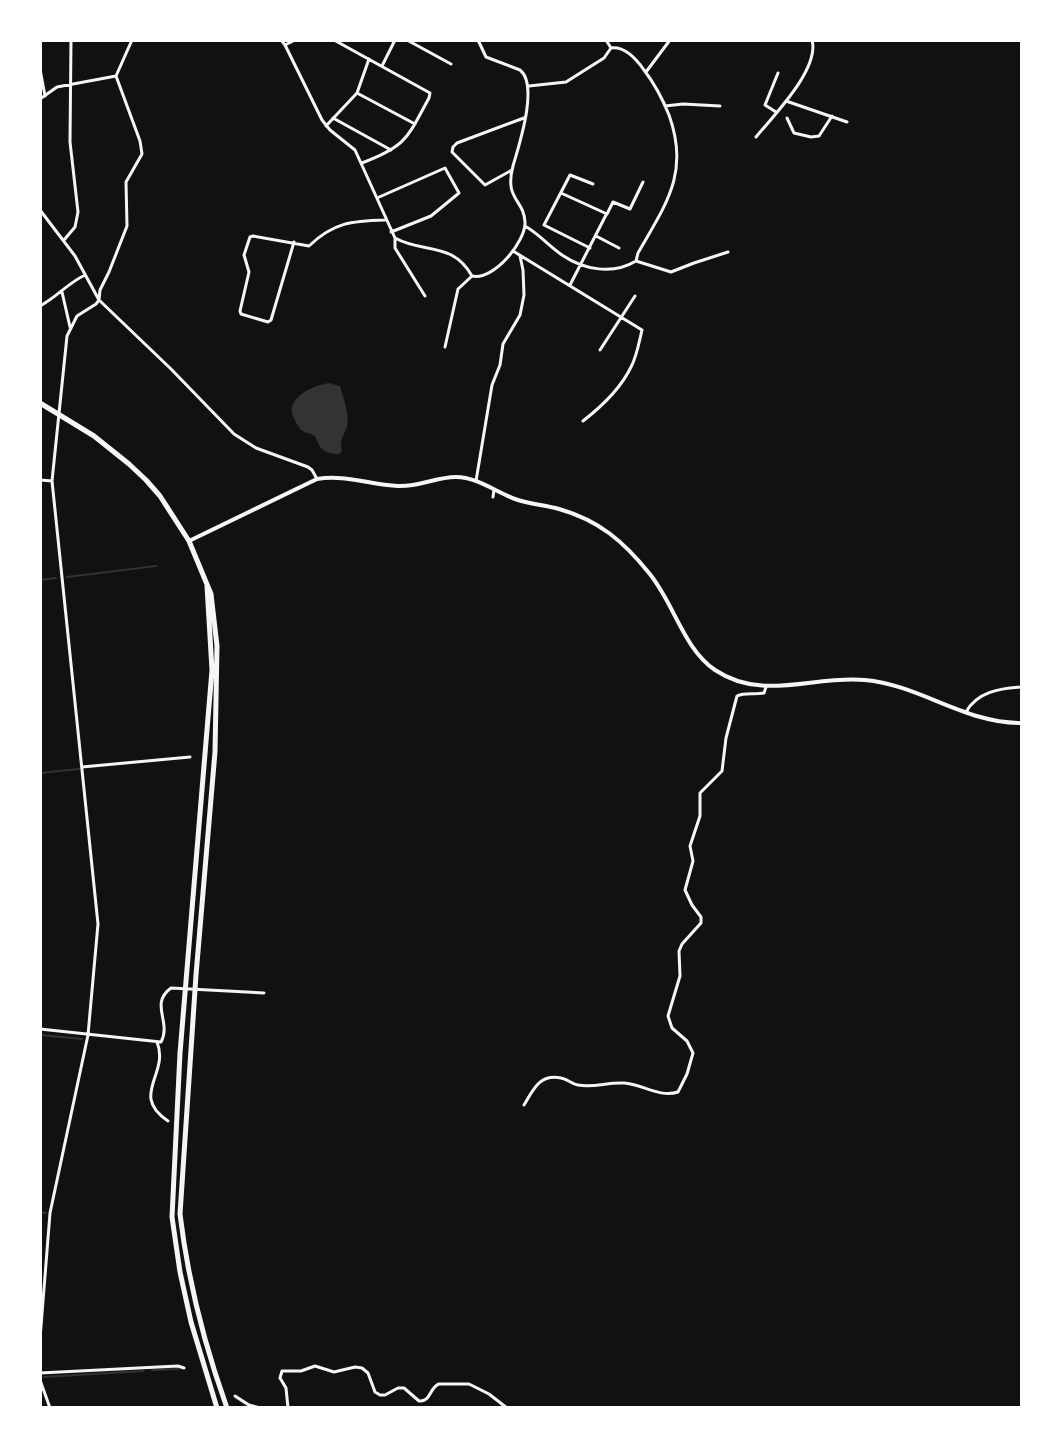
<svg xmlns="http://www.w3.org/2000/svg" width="1062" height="1448" font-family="Spectral,serif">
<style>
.water{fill:#333}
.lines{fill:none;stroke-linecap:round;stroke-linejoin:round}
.stream{stroke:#333;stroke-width:2}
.minor{stroke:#f5f5f5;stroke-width:3}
.tertiary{stroke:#f5f5f5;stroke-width:4}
.trunk{stroke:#f5f5f5;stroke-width:5}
</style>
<rect width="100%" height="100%" fill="#111"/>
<path class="water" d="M329,383L340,386C343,398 350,415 347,427C344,436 339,439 342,451L339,454C324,454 320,449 315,436C310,433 305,433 301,430C301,430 296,423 296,422C281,400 310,386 329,383Z"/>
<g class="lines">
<path class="stream" d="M67,577L156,566
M40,580L56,578
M40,773L79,769
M40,1035L82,1039
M40,1212L46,1213
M152,1370L179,1369
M44,1377L143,1371
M236,1398L250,1408"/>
<path class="minor" d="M281,40L285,45L322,120L330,130L355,150L395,238C424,254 452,241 472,276C494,281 526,241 525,222C524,199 504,200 513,166C519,145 539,85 520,70L486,57L478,40
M334,40L430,93L429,98C407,138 407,146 362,163
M407,40L451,64
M285,45L295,40
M382,66L395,40
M40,69L45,96
M646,72L670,40
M529,86L566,82L604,58L611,48
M357,93L415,124
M40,99L57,87L116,76
M786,101L847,122
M665,106L683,104L720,106
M776,112L765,105L778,73
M333,118L391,150
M787,118L794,133L811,137L819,136L832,116
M326,126L357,93L369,59
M756,137C773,116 820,69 812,40
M512,170L485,185L452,152L453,147L457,143L524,118
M561,193L607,214L613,202L630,209L643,182
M377,198L445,168L459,193L431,216L391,232
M40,210L75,256L99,300L171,369L234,434L256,448L308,467L312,470L317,479
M525,226C539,234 549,246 562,255C584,270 613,275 636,261L638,253C666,204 690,173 669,115C663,100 654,83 644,70C637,60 625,46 611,48L606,40
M596,236L619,248
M395,238V248L425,296
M64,240L75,227L78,212L70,142L71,40
M294,242L271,320L268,322L241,314L240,311L249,272L244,255L250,237L253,236L309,246C334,222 352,221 385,220
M590,248L544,225L570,175L593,184
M513,251L642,330C639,342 637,356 631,367C621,388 601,407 583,421
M636,261L671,272L694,263L728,252
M570,285L606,215
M62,292L70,327
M40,306C57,297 68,283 85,275
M445,347L458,289L472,276
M600,350L635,296
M40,480L52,481
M476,481L492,385L500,365L503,344L520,315L524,295L523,270L520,256
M493,497L494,490
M966,712C977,692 1000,688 1022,687
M82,767L190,757
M40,1029L161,1042C172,1022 149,1004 171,988L264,993
M157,1042C170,1074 129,1095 168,1121
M524,1105C534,1088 540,1074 561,1078C567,1079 572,1084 578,1085C593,1088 608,1082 624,1083C642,1084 659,1098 678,1092L687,1074L693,1053L687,1041L672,1028L668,1016L680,976L679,951L682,944L701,923V917L692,905L685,890L693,861L690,846L700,816V793L722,771L726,738L737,696C745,692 755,695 764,693L766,687
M40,1339L50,1213L88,1035L98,924L52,481L67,336L77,316L96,304L99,300L100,290L109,272L127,226L126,182L142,154L140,141L116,76L132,40
M40,1373L178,1366L184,1368
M40,1380L50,1408
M235,1396L249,1405L260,1408
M288,1408L286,1388L280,1378L282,1371H301L315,1366L334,1372L355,1367L362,1368L368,1373L375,1392L380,1395H385L398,1388H404L419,1401C431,1402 429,1388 439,1384H469L489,1394L507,1408"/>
<path class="tertiary" d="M189,541L317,479C345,474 370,485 398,486C419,487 436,477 456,477C477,477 496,492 515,499C529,504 544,505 559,509C599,520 624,542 649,573C674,603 683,648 715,670C763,702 813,675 865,680C920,685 966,724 1022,723"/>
<path class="trunk" d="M40,403L94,436L129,464L146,480L160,496L189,541L211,594L217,646L215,752L196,975L180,1214C188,1281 204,1344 227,1408
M207,586L212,670L180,1053L172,1217L180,1272L191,1322L217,1408"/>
</g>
<rect width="1062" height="1448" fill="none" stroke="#ffffff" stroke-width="84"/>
</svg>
